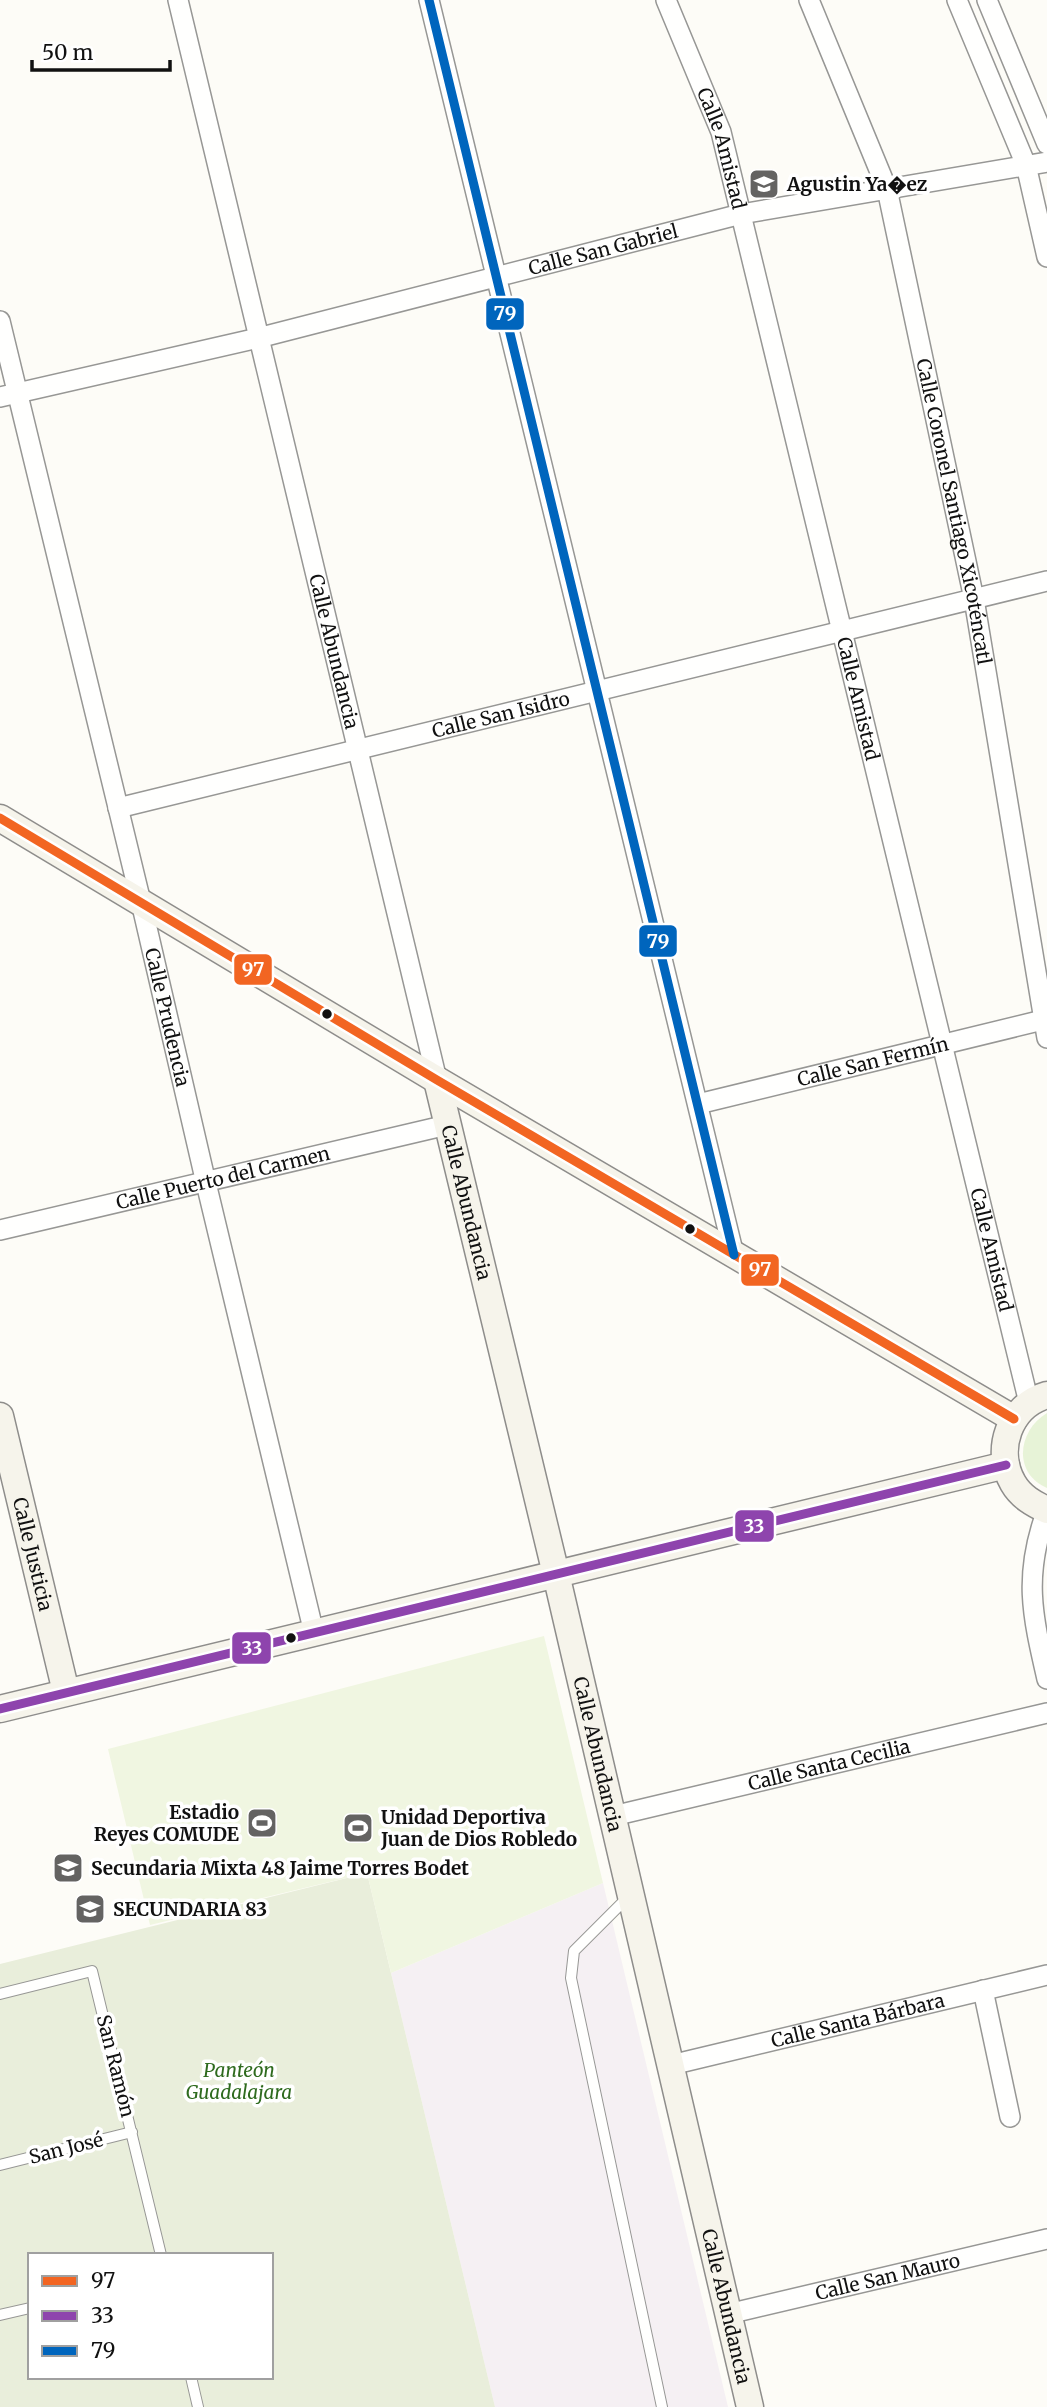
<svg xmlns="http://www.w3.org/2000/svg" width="1047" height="2407" font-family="Merriweather,serif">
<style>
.industrial{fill:#f5f0f3}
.green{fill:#e7f3d7}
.cemetery{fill:#e9eedb;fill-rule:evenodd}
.pitch{fill:#f0f6e1}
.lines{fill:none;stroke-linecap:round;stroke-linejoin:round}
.lane-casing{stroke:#979795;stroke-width:12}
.street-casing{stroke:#979795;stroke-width:22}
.secondary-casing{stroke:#8e8d8b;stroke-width:29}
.lane{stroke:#fffffe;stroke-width:10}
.street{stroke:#fffffe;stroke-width:19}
.secondary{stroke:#f6f4eb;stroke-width:26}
.bus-1-casing{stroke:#fff;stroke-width:14}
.bus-2-casing{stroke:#fff;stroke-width:14}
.bus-3-casing{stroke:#fff;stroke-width:14}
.bus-1{stroke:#f26522;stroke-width:9}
.bus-2{stroke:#8e44ad;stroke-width:9}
.bus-3{stroke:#0065bd;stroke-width:9}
.bus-dot{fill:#111;stroke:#fff;stroke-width:2.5}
.labels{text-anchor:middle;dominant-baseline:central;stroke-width:7;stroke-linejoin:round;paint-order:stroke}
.street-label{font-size:19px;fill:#111;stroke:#fff}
.poi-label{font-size:19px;font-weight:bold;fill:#111;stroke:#fff;text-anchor:start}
.park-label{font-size:19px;font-style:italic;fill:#2f6b1f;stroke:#fff}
.line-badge{stroke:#fff;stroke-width:2.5}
.badge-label{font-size:19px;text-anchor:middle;font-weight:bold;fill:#fff}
</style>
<rect width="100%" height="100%" fill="#fdfcf7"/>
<path class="industrial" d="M603,1883L728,2407H495L391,1973Z"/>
<path class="green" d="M1047,1413V1488C1012,1473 1018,1430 1047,1413Z"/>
<path class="cemetery" d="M367,1873L495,2407H0V1964ZM30,2255H271V2377H30Z"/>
<path class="pitch" d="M544,1636L603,1883L391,1973L367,1873L150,1925L108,1749Z"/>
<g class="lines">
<g class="lane-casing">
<path id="lane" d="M628,1897L574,1951L571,1978L662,2407
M0,1994L92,1971L161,2255
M0,2165L132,2132
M0,2315L30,2308
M191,2377L198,2407"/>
</g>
<g class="street-casing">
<g id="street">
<path id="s1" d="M178,0L437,1080"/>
<path d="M429,0L734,1255"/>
<path id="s2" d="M666,0L721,132L1029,1403"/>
<path id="s3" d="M809,0L887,189L974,599L1047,1038"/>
<path d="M957,0L1026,165L1047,257"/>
<path d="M987,0L1047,144"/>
<path id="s4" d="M0,321L141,902L206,1183L314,1633"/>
<path id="s5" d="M0,397L258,338L741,214L1047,162"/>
<path id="s6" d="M118,808L1047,581"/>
<path id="s7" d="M698,1104L1047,1019"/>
<path id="s8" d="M0,1230L447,1125"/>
<path d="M1047,1510C1023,1575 1032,1614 1047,1679"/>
<path id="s9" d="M613,1816L1047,1713"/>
<path d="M983,1990L1010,2117"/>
<path id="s10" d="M671,2065L1047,1975"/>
<path id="s11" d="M728,2314L1047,2239"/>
</g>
</g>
<g class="secondary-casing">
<g id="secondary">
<path d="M0,818L437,1080L1014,1419"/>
<path id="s12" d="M437,1080L556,1574L750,2407"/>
<path d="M1047,1395C1009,1406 994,1450 1013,1483C1021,1497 1034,1504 1047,1510"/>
<path id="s13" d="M0,1416L66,1692"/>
<path d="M0,1709L1006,1465"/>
</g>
</g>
<use href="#lane" class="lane"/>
<use href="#street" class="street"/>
<use href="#secondary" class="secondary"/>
<g class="bus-1-casing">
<path id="bus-1" d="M0,818L437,1080L1014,1419"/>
</g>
<g class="bus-2-casing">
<path id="bus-2" d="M0,1709L1006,1465"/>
</g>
<g class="bus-3-casing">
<path id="bus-3" d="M429,0L734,1255"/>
</g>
<use href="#bus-1" class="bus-1"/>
<use href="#bus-2" class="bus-2"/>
<use href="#bus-3" class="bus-3"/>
</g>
<defs>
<g id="school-square" transform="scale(1.575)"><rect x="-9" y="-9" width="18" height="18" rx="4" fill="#646362" stroke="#fff"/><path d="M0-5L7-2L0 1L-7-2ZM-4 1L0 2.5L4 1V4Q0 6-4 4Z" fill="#fff"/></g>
<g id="stadium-square" transform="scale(1.575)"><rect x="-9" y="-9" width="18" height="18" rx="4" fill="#646362" stroke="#fff"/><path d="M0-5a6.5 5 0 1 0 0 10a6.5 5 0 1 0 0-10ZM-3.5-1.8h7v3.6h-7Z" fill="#fff"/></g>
</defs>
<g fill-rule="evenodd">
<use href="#school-square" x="764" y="184"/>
<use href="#stadium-square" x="262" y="1823"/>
<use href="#stadium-square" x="358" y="1828"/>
<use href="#school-square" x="68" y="1868"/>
<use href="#school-square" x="90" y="1909"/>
</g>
<g class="bus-dot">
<circle cx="327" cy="1014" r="6"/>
<circle cx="690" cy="1229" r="6"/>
<circle cx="291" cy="1638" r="6"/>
</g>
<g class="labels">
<g class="street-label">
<text stroke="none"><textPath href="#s2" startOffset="159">Calle Amistad</textPath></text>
<text stroke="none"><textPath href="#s5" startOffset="621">Calle San Gabriel</textPath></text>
<text stroke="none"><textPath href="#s3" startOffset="534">Calle Coronel Santiago Xicoténcatl</textPath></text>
<text stroke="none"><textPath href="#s1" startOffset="670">Calle Abundancia</textPath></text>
<text stroke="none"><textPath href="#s2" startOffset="726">Calle Amistad</textPath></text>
<text stroke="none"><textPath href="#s6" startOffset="394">Calle San Isidro</textPath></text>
<text stroke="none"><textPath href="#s4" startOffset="716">Calle Prudencia</textPath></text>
<text stroke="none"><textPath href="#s7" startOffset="180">Calle San Fermín</textPath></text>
<text stroke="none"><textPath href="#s8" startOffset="229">Calle Puerto del Carmen</textPath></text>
<text stroke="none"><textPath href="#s12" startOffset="126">Calle Abundancia</textPath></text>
<text stroke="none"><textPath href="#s2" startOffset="1293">Calle Amistad</textPath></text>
<text stroke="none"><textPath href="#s13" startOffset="142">Calle Justicia</textPath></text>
<text stroke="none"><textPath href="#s12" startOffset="693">Calle Abundancia</textPath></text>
<text stroke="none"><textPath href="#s9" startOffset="222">Calle Santa Cecilia</textPath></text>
<text stroke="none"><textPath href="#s10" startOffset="192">Calle Santa Bárbara</textPath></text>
<text transform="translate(116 2066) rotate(76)">San Ramón</text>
<text transform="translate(66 2148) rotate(-14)">San José</text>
<text stroke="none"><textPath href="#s11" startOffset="164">Calle San Mauro</textPath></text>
<text stroke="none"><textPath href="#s12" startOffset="1260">Calle Abundancia</textPath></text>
</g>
<g class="poi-label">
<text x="787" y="184">Agustin Ya�ez</text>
<text x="239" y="1812" text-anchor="end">Estadio<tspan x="239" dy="22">Reyes COMUDE</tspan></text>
<text x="381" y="1817">Unidad Deportiva<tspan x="381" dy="22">Juan de Dios Robledo</tspan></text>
<text x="91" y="1868">Secundaria Mixta 48 Jaime Torres Bodet</text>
<text x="113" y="1909">SECUNDARIA 83</text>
</g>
<g class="park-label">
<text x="239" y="2070">Panteón<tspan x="239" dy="22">Guadalajara</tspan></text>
</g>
</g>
<g class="line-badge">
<rect x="485" y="297" width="40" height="34" rx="7" fill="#0065bd"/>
<rect x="638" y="924" width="40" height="34" rx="7" fill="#0065bd"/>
<rect x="233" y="953" width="40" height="33" rx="7" fill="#f26522"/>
<rect x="740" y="1253" width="40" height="34" rx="7" fill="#f26522"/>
<rect x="734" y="1509" width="41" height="34" rx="7" fill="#8e44ad"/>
<rect x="231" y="1631" width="41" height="34" rx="7" fill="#8e44ad"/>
</g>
<g class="badge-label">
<text x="505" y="320">79</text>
<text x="658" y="948">79</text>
<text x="253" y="976">97</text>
<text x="760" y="1276">97</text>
<text x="754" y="1533">33</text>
<text x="252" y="1655">33</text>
</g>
<rect x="28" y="2253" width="245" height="126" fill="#ffffff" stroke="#a0a0a0" stroke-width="2"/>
<rect x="42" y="2276" width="35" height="10" fill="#f26522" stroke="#a0a0a0" stroke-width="2"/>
<text x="91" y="2288" font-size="21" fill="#111111">97</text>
<rect x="42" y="2311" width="35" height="10" fill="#8e44ad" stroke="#a0a0a0" stroke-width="2"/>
<text x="91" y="2323" font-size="21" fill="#111111">33</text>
<rect x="42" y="2346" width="35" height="10" fill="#0065bd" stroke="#a0a0a0" stroke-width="2"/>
<text x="91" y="2358" font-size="21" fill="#111111">79</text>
<path d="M32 60v10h138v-10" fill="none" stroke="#111111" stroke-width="3.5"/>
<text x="42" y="60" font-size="21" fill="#111111" stroke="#ffffff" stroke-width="5" paint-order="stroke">50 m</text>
</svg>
